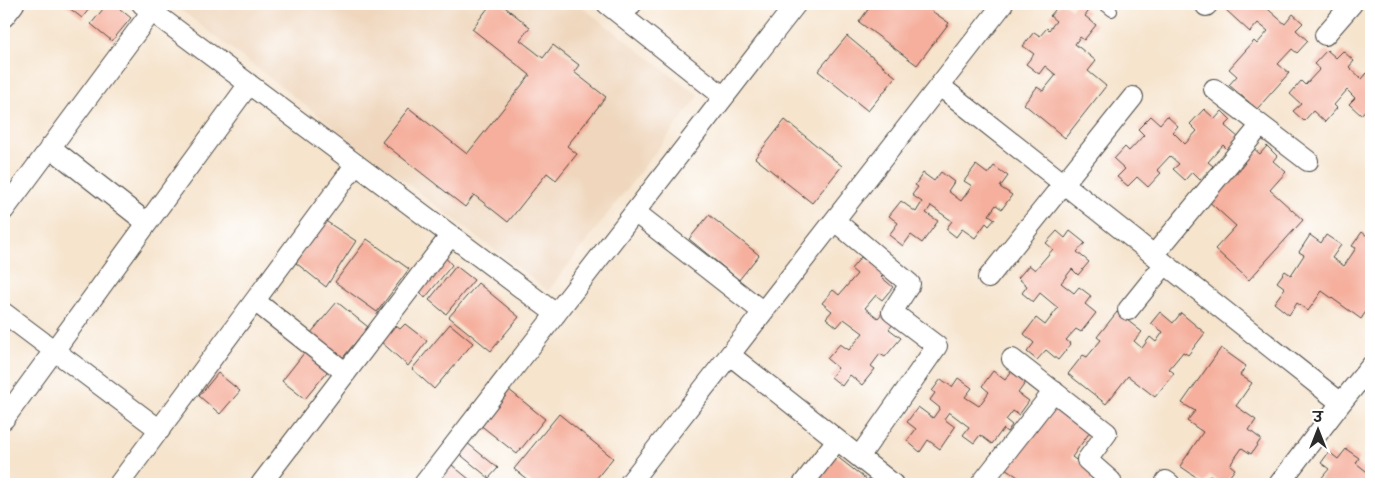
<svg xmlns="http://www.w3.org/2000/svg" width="1375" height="488" font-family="Delius,'Playpen Sans Deva',sans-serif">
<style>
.built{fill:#efd6bc}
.building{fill:#f5af9c}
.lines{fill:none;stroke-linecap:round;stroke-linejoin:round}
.lane-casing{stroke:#494743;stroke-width:12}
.street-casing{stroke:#494743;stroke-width:22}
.lane{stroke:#fff;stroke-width:10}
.street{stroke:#fff;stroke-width:20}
</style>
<rect width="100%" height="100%" fill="#fff"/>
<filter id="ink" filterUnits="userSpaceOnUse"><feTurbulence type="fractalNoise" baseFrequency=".02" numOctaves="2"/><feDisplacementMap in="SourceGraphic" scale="10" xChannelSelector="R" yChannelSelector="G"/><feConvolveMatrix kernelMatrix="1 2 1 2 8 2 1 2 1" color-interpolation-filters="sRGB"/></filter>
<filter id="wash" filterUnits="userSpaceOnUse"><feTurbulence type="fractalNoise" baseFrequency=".0096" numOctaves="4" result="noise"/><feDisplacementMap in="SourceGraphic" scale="20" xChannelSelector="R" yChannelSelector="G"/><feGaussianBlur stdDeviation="1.12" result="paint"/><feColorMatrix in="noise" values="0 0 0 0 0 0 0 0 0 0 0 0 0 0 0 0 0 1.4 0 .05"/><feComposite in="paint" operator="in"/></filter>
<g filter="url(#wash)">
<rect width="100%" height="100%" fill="#f6e4cd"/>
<path class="built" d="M173,4H578L699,96L548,291Z"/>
<g id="blocks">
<path class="building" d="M64,4H93L82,18Z
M107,4H114L131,18L112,41L91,24Z
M491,4H501L530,27L520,40L543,58L553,45L579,65L574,72L606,97L567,146L577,154L556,180L547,173L508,222L474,195L465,207L382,142L409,108L467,154L530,75L472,29Z
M872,4H922L949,23L917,65L859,22Z
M1060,4H1065L1071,9L1075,4H1078L1088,12L1085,16L1096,25L1084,40L1080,37L1075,44L1096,61L1088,71L1106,86L1065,138L1024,104L1037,87L1043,91L1056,75L1045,66L1039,74L1026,64L1034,54L1023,46L1034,32L1040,36L1047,28L1049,30L1056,21L1050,16Z
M1232,4H1262L1285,24L1293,14L1303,23L1296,30L1308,41L1297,53L1292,49L1278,64L1289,73L1257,109L1229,85L1237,76L1229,69L1254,41L1257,44L1268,31L1258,23L1250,32L1226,10Z
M847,36L896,77L868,111L818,71Z
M1327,50L1336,58L1343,51L1354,61L1349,67L1362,79L1371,68V110L1368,107L1361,115L1349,104L1355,98L1347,90L1334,105L1337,108L1325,122L1313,111L1304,121L1293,111L1301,104L1290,94L1301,81L1305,85L1320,69L1314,64Z
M1204,109L1215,119L1222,111L1231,120L1225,126L1239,138L1228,150L1223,145L1208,162L1213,166L1200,180L1192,172L1185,180L1173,169L1179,164L1170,156L1157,170L1161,173L1148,187L1137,177L1128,186L1117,177L1125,169L1114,159L1125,147L1129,151L1144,135L1138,129L1151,116L1160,124L1167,116L1178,126L1173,132L1185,144L1197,131L1190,124Z
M785,120L842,166L812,203L755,158Z
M1267,146L1277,156L1273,161L1286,172L1270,190L1303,220L1249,280L1215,249L1236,226L1206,199L1231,172L1235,175L1245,163L1242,160L1253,148L1260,154Z
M976,165L988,174L994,166L1008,176L1000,187L1012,195L1002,209L996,205L989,215L995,219L989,226L986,223L975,238L962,229L956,237L946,229L952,221L931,206L926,213L938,221L922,243L911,235L903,246L889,235L898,223L889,216L901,201L916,212L922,202L912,195L918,187L915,185L923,173L934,181L941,172L954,182L948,191L961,201L972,186L964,181Z
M709,215L759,255L739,280L689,239Z
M324,220L356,241L326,287L296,263Z
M1057,231L1065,238L1070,231L1085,243L1077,252L1089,262L1078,275L1072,269L1061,283L1074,293L1079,287L1091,296L1085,304L1096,313L1081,332L1076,329L1066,340L1071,344L1058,360L1046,350L1037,360L1027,352L1034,343L1024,334L1036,318L1045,325L1058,308L1040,293L1033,302L1022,293L1027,286L1018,278L1029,265L1035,270L1053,249L1046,243Z
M1362,232L1371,239V304L1361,319L1322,291L1308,311L1297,303L1289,315L1274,303L1285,288L1277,282L1285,271L1291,275L1304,255L1299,252L1310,235L1321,243L1326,235L1341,245L1332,258L1344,266L1356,248L1352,246Z
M367,239L409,269L377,312L335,282Z
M444,256L452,265L425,298L418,289Z
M874,256L889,268L881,277L893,287L882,300L876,295L865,308L878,318L883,312L895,322L889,329L901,338L885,357L880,354L871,366L875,369L862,385L850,375L842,386L831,377L838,368L827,359L840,344L849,350L863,333L844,319L837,327L826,318L832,311L822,303L833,290L839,295L857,274L851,269L861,257L869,263Z
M456,266L474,280L446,314L429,300Z
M478,283L519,317L491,351L449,317Z
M337,302L368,327L341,360L310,334Z
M1117,312L1142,332L1134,341L1142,348L1150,337L1156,342L1163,332L1151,323L1160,312L1173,323L1181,313L1205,333L1188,355L1183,352L1169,369L1174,373L1155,397L1128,376L1106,404L1068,374L1083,355L1087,357L1101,340L1097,337Z
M392,323L400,329L405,324L427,341L408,366L379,340Z
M450,324L473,343L434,389L412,369Z
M308,348L331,367L305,399L282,381Z
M1221,348L1246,366L1240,375L1252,383L1236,406L1256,420L1249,430L1261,439L1251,454L1242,448L1230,465L1235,469L1224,484L1210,475L1205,483L1180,466L1203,432L1187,421L1195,411L1182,403Z
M993,371L1005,380L1011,372L1026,382L1018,393L1029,401L1019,415L1013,411L1006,420L1012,425L1007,432L1003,429L992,444L980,435L974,443L963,435L969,427L949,412L944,419L955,427L940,449L928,440L920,452L907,441L916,429L907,422L918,407L933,418L940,408L930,400L935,393L932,391L941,379L952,387L958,378L972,388L965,397L979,406L989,392L982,386Z
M218,373L240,391L220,414L199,396Z
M508,389L545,419L517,454L479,424Z
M1056,397L1095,425L1072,457L1096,474L1089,484H1028L1005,468Z
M559,414L613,458L592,484H533L514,469Z
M466,442L498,468L489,478L457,452Z
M1346,449L1359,458L1356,463L1371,475V484H1323L1319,481L1329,469L1321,463L1329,452L1338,459Z
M835,455L872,484H812Z
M447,461L475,484H446L435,475Z"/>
</g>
</g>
<g filter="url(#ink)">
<use href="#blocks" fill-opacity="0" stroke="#494743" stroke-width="1"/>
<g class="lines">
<g class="lane-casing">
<path id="lane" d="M1103,4L1112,11
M626,19L638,4"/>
</g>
<g class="street-casing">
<path id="street" d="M142,4L556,314
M607,4L724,97
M1206,6L1208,4
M4,17L14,4
M1325,35L1352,4
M940,86L1341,403
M1214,89L1308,161
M50,147L147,223
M4,210L152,11
M635,212L763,312
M835,221L910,284L892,312L937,346L859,457
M1154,255L1261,125
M988,278L1133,97
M255,301L346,373
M1128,310L1165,264
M4,313L160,430
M730,355L893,484
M1012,359L1107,433L1087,460L1111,481L1108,484
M4,419L249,84
M1166,481L1170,484
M119,484L356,164
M261,484L451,235
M424,484L796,4
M629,484L1003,4
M803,484L837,440
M981,484L1054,391
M1279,484L1341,403L1371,366"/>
</g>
<use href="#lane" class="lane"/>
<use href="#street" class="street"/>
</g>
</g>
<rect width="1375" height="488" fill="none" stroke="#fff" stroke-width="20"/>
<g transform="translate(1318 430)" stroke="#ffffff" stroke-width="4" paint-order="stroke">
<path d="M0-4L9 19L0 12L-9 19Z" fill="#2b2b2b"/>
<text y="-8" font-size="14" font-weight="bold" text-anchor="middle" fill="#2b2b2b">उ</text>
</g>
</svg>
